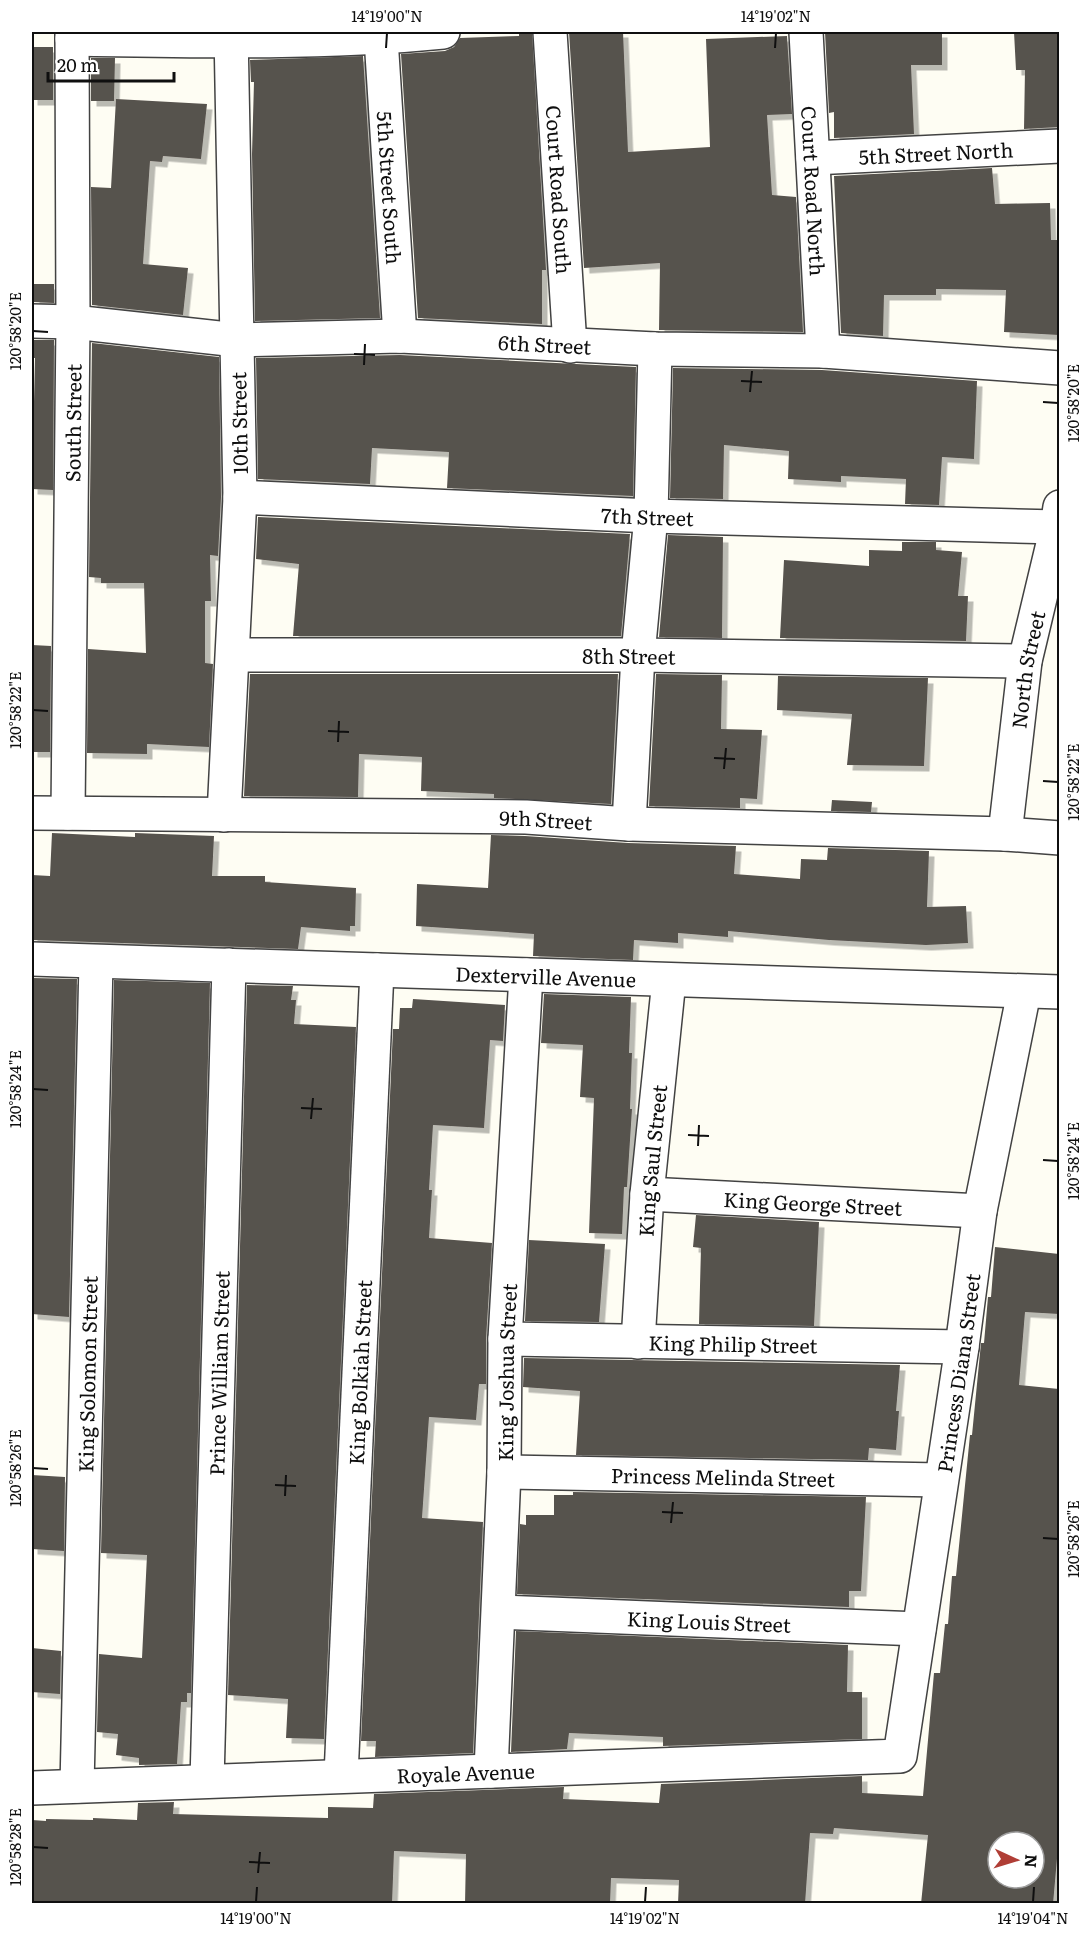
<svg xmlns="http://www.w3.org/2000/svg" width="1091" height="1935" font-family="Literata,serif">
<style>
.building{fill:#57524d;fill-rule:evenodd;filter:url(#shadow)}
.lines{fill:none;stroke-linecap:round;stroke-linejoin:round}
.street-casing{stroke:#424242;stroke-width:36}
.street{stroke:#fff;stroke-width:33}
.ticks{fill:none;stroke:#0f0f0f;stroke-width:2}
.labels{text-anchor:middle;dominant-baseline:central;stroke-width:6;stroke-linejoin:round;paint-order:stroke}
.street-label{font-size:20px;fill:#0f0f0f;stroke:#fff}
.neatline{fill:none;stroke:#0f0f0f;stroke-width:2}
.ticks-label{font-size:15px;text-anchor:middle;fill:#0f0f0f}
</style>
<defs>
<filter id="shadow"><feDropShadow dx="5.5" dy="5.5" stdDeviation="0" flood-color="#0004"/></filter>
</defs>
<rect width="100%" height="100%" fill="#fefdf3"/>
<path class="building" d="M519,32H532L546,270H542V324L418,318L401,54L445,51L454,47L460,38L519,36Z
M569,32H623L628,152L710,147L706,39L787,36L792,114L767,115L772,195L796,197L803,332L659,330L660,263L584,268Z
M825,32H942V65H911L914,134L834,138V112L829,113Z
M1014,32H1059V127L1024,129L1025,70H1016Z
M32,47H53V100H32Z
M363,56L380,318L255,321L252,154L254,82H251L250,60Z
M91,58H115L114,101H91Z
M116,99L207,104L201,159L163,156L162,162L150,161L143,264L188,268L183,315L92,305L91,187L111,188Z
M992,168L995,204L1050,203L1051,240H1059V335L1004,332L1006,290L936,289V295H884L883,336L841,333L834,176Z
M34,284H54V303L34,302Z
M33,340H54L53,490L32,489L35,358H33Z
M92,343L219,357L221,497L218,556L210,555L211,601H205V663L213,664L209,747L147,744V754L87,753L88,649L146,653L144,583H101V578L89,577Z
M400,355L636,367L633,496L447,488L449,452L372,448L370,484L258,479L256,358Z
M673,368L822,370L977,381L974,459L942,457L939,505L905,504L906,479L841,476V482L788,479L789,451L724,445L723,499L670,498Z
M258,517L630,534L621,636H293L299,564L256,559Z
M668,535L723,537L722,638L659,637Z
M902,542H936V550L962,552L958,596H968L966,641L780,638L784,560L869,566V550L902,551Z
M32,645L51,646L50,752H32Z
M250,674H618L611,804L494,798V794L421,791L422,757L359,754L358,797L244,796Z
M656,674L722,675L721,729L762,730L757,799L740,798V808L649,806Z
M778,676L928,678L924,766L847,765L852,714L777,710Z
M832,800L872,802L871,812L831,811Z
M52,833L135,837V833L214,836L212,876H265V882L356,888L355,926H350V931L301,927L298,949L32,940V875L50,876Z
M491,835L525,836L628,843L736,846L734,874L800,879L801,859L827,860L828,848L929,851L927,907L966,906L968,943L926,945L829,940L728,931V937L678,933V943L634,940L633,960L533,956L534,934L416,926L417,884L488,888Z
M32,978L77,979L69,1317L32,1314Z
M114,980L210,983L191,1693H187V1702H181L177,1764L139,1765V1758L116,1755L118,1734L97,1732L99,1654L142,1658L147,1555L101,1553Z
M247,985L293,986L291,1000H296L294,1024L356,1027L324,1739L286,1738L288,1699L228,1695Z
M544,994L631,997L629,1053H632L630,1109H632L627,1187H624L622,1234L589,1233L594,1098L580,1097L583,1045L541,1043Z
M413,999L505,1005L503,1041L490,1040L484,1128L433,1125L429,1190H432L429,1238L492,1243L486,1339V1384H479L476,1420L429,1417L422,1518L483,1522L473,1753L375,1757L376,1741H361L393,1029H399L400,1008H412Z
M696,1215L819,1222L814,1326L699,1324L701,1248L693,1247Z
M529,1240L605,1244L599,1322L525,1321Z
M995,1247L1059,1254V1314L1025,1312L1019,1385L1059,1389V1836L1053,1904H921L928,1835L834,1828L833,1834L810,1833L805,1904H678L679,1880L611,1878L610,1904H465L466,1854L394,1851L392,1904H32V1820L46,1821V1819L93,1820V1818L137,1820L138,1803L174,1802L173,1814L328,1818V1807L373,1808L374,1794L564,1787L563,1799L659,1803L661,1784L862,1776V1793L923,1796L934,1673H940L945,1624H948L952,1576H956L970,1435H972L981,1343H984L988,1297H991ZM998,1842H1034V1878H998Z
M524,1358L900,1365L896,1411H899L896,1450L869,1448L868,1460L576,1455L580,1391L523,1387Z
M32,1475L65,1477L64,1551L32,1549Z
M573,1492L866,1497L861,1591H849V1607L517,1594L520,1524L526,1525V1515H554V1495H573Z
M516,1631L848,1645L847,1692H862V1739L663,1746V1737L569,1733L567,1749L511,1752Z
M32,1648L61,1651L60,1694L32,1692Z"/>
<g class="lines">
<g class="street-casing">
<g id="street">
<path id="s1" d="M550,32L570,346"/>
<path id="s2" d="M806,32L823,351"/>
<path id="s3" d="M381,38L400,336"/>
<path d="M72,39C196,41 319,44 443,32"/>
<path id="s4" d="M813,158L1060,146"/>
<path id="s5" d="M32,321L73,322L237,340L400,336L655,349L823,351L1060,368"/>
<path id="s6" d="M240,497L651,516L1057,527"/>
<path id="s7" d="M233,655H638L1025,661"/>
<path id="s8" d="M32,813L526,817L629,824L1005,834L1060,838"/>
<path id="s9" d="M68,813L73,322L72,32"/>
<path d="M224,815L240,497L231,32"/>
<path d="M629,824L638,655L651,516L655,349"/>
<path id="s10" d="M1005,834L1025,661L1057,527L1060,507"/>
<path id="s11" d="M32,959L1060,992"/>
<path id="s12" d="M647,1194L980,1211"/>
<path id="s13" d="M505,1339L962,1347"/>
<path id="s14" d="M638,1342L647,1194L669,980"/>
<path id="s15" d="M504,1472L941,1480"/>
<path id="s16" d="M499,1612L919,1629"/>
<path id="s17" d="M491,1771L504,1472L505,1339L526,975"/>
<path id="s18" d="M341,1776L377,970"/>
<path id="s19" d="M207,1781L229,965"/>
<path id="s20" d="M77,1786L96,962"/>
<path id="s21" d="M32,1788L900,1756L962,1347L980,1211L1024,992"/>
</g>
</g>
<use href="#street" class="street"/>
</g>
<path class="ticks" d="M386,48L387,33M775,48L776,33M33,331L48,332M354,354L375,355M364,365L365,344M741,381L762,382M750,392L752,371M1043,402L1058,403M33,710L48,711M328,731L349,732M338,742L339,721M714,758L735,759M724,769L726,748M1043,781L1058,782M33,1089L48,1090M301,1108L322,1109M311,1119L313,1098M688,1135L709,1136M698,1146L699,1125M1043,1160L1058,1161M33,1468L48,1469M275,1485L296,1486M285,1496L286,1475M662,1512L683,1513M671,1523L673,1502M1043,1538L1058,1539M33,1847L48,1848M249,1862L270,1863M258,1873L260,1852M256,1902L257,1887M645,1902L646,1887M1033,1902L1034,1887"/>
<g class="labels">
<g class="street-label">
<text stroke="none"><textPath href="#s4" startOffset="123">5th Street North</textPath></text>
<text stroke="none"><textPath href="#s3" startOffset="150">5th Street South</textPath></text>
<text stroke="none"><textPath href="#s1" startOffset="158">Court Road South</textPath></text>
<text stroke="none"><textPath href="#s2" startOffset="159">Court Road North</textPath></text>
<text stroke="none"><textPath href="#s5" startOffset="514">6th Street</textPath></text>
<text stroke="none"><textPath href="#s9" startOffset="390">South Street</textPath></text>
<text transform="translate(238 423) rotate(-91)">10th Street</text>
<text stroke="none"><textPath href="#s6" startOffset="408">7th Street</textPath></text>
<text stroke="none"><textPath href="#s7" startOffset="396">8th Street</textPath></text>
<text stroke="none"><textPath href="#s10" startOffset="166">North Street</textPath></text>
<text stroke="none"><textPath href="#s8" startOffset="514">9th Street</textPath></text>
<text stroke="none"><textPath href="#s11" startOffset="514">Dexterville Avenue</textPath></text>
<text stroke="none"><textPath href="#s14" startOffset="182">King Saul Street</textPath></text>
<text stroke="none"><textPath href="#s12" startOffset="166">King George Street</textPath></text>
<text stroke="none"><textPath href="#s13" startOffset="228">King Philip Street</textPath></text>
<text stroke="none"><textPath href="#s19" startOffset="408">Prince William Street</textPath></text>
<text stroke="none"><textPath href="#s18" startOffset="404">King Bolkiah Street</textPath></text>
<text stroke="none"><textPath href="#s17" startOffset="399">King Joshua Street</textPath></text>
<text stroke="none"><textPath href="#s21" startOffset="1256">Princess Diana Street</textPath></text>
<text stroke="none"><textPath href="#s20" startOffset="412">King Solomon Street</textPath></text>
<text stroke="none"><textPath href="#s15" startOffset="219">Princess Melinda Street</textPath></text>
<text stroke="none"><textPath href="#s16" startOffset="210">King Louis Street</textPath></text>
<text stroke="none"><textPath href="#s21" startOffset="434">Royale Avenue</textPath></text>
</g>
</g>
<rect width="1091" height="1935" fill="none" stroke="#ffffff" stroke-width="66"/>
<g transform="translate(1016 1860) rotate(94)"><circle r="28" fill="#ffffff" stroke="#9f9f9f" stroke-width="1.5"/>
<path d="M0-4.5L10 22L0 15L-10 22Z" fill="#b03e36"/>
<text y="-9" font-size="16" font-weight="bold" text-anchor="middle" fill="#0f0f0f">N</text>
</g>
<path d="M48 72v9h126v-9" fill="none" stroke="#0f0f0f" stroke-width="3"/>
<text x="57" y="72" font-size="18" fill="#0f0f0f" stroke="#ffffff" stroke-width="4.5" paint-order="stroke">20 m</text>
<rect x="33" y="33" width="1025" height="1869" class="neatline"/>
<g class="ticks-label">
<text x="387" y="22">14°19'00"N</text>
<text x="776" y="22">14°19'02"N</text>
<text transform="translate(16 331) rotate(-90)" y="5">120°58'20"E</text>
<text transform="translate(1074 403) rotate(-90)" y="5">120°58'20"E</text>
<text transform="translate(16 710) rotate(-90)" y="5">120°58'22"E</text>
<text transform="translate(1074 782) rotate(-90)" y="5">120°58'22"E</text>
<text transform="translate(16 1089) rotate(-90)" y="5">120°58'24"E</text>
<text transform="translate(1074 1161) rotate(-90)" y="5">120°58'24"E</text>
<text transform="translate(16 1468) rotate(-90)" y="5">120°58'26"E</text>
<text transform="translate(1074 1539) rotate(-90)" y="5">120°58'26"E</text>
<text transform="translate(16 1847) rotate(-90)" y="5">120°58'28"E</text>
<text x="256" y="1924">14°19'00"N</text>
<text x="645" y="1924">14°19'02"N</text>
<text x="1033" y="1924">14°19'04"N</text>
</g>
</svg>
